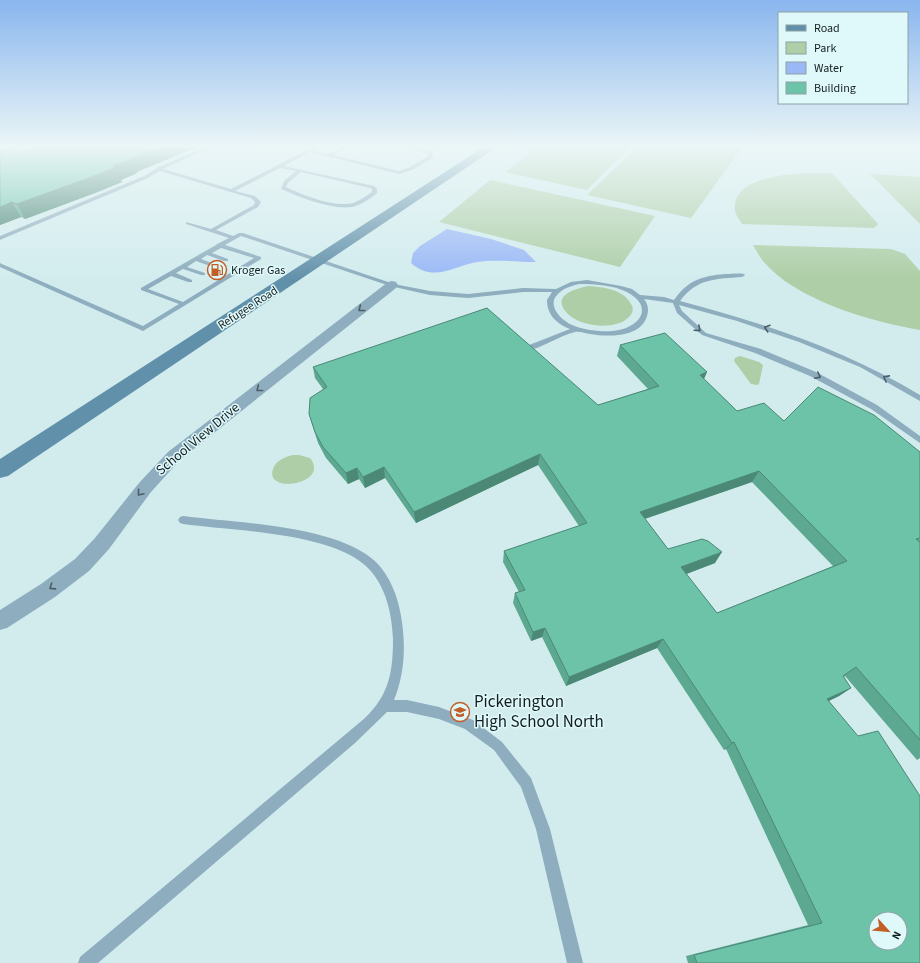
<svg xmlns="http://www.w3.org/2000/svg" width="920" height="963" font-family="'Source Sans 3',sans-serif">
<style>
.green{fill:#adcea6}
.water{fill:#9ab8f6}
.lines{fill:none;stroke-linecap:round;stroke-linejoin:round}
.service{fill:#8eadbe;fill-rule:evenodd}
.minor{fill:#8eadbe;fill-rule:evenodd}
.secondary{fill:#6190aa;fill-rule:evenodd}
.wall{fill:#5da890;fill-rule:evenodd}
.shaded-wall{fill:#4c8876}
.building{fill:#6cc3a8;stroke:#4c8876;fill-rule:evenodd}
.oneway{stroke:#4b5e67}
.labels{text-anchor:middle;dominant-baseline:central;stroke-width:3;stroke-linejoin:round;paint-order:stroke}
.far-poi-label{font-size:12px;fill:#151e1f;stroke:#dff9fb;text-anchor:start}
.far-street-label{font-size:12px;fill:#151e1f;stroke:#dff9fb}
.street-label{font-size:14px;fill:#151e1f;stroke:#dff9fb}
.near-poi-label{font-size:17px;fill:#151e1f;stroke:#dff9fb;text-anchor:start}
</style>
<rect width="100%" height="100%" fill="#d2ecee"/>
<path class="green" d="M540,145H632L587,190L505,172Z
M639,145H724L741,149L691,218L587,195Z
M805,173H832L878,224L874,228L742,224C740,220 735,215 735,210C732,178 783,175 805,173Z
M870,174L920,177V224Z
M490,180L655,216L620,267L439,222Z
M753,245L891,249L905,254L920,271V330C872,322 795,300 763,261C759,256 756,250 753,245Z
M588,286C603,287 623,289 631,304C634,308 633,313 629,317C616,331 579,327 567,313C551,296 574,289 588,286Z
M740,356L759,362L763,365L759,384L757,385L751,384L734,361L735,358Z
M293,455H299L310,458C331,484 264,495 273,469C276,460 285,457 293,455Z"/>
<path class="water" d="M447,229L491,239L524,250L536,262C517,262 496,259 477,262C453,266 434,283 411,263L413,253L420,246Z"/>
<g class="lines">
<path class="service" d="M209,145H216L163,169L231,189L317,145H323L313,151L328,154L346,145H352L333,155L399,171L408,168L429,156L428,154L396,145H405L432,152L433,158L412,170L399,174L310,152L284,166L374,186L377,189V193C370,199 361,205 352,207C332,210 299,197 281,189L284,181L296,171L280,168L235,191L255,196L261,202L258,207L216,230L233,236L239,233H243L394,284L430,291L468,294L523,288L556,289L571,282L587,280L621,286L632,289L640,295L664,297L674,300C688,280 702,276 725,274C732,274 738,273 744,274L745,275L742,277C716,279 697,278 680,301C764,323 845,350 920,395V401L860,367L799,342L737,321L679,305L682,311L706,333L761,349L816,372L877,405L920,436V443L871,409L810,376L755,353L702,335L677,313L673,303L644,299C648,304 649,310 647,316C641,338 607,337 590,334C586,334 580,331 575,332C559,336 544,347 527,351L523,349L524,347L570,329C557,324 547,315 547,300L552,292H523L468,298L430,295L390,286L241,236L225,245L261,257V259L143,331L0,267V263L2,264L143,326L179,304L141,290V288L216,245L217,244L229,238L186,224V222L211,229L254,205L255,202L251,198L160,171L148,178L2,239L0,240V236L144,176L159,167ZM301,172L370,188L372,189V192C366,196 359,201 353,203C335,208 302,195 286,187L288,183ZM221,248L254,258L183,302L148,289L171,276L188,282H192V280L176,273L183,269L201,275H205V273L187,267L196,261L213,267H217V265L201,259L207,255L224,261H228V259L212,253ZM579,284C595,284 613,285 627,292C655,307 640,328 613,331C599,332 584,330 572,325C561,320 546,305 558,294C563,288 572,286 579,284Z
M426,145H433L440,149L436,150Z
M183,516C236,523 337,525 376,562C390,576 398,597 401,616C406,644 405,673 394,700H407L439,707L473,720L502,742L531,778L550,829L583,963H567L536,829L521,787L494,750L465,729L439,719L407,712H387L355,743L98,963H78L80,957L365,718C389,695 393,672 393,639C392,614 386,587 369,569C334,532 233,531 183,524L180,523L178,520L180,517Z"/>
<path class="minor" d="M392,281L396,282L398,285L396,288L180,460L151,492L109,549L89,571L55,597L7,628L0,630V610L41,584L75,559L95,538L139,483L168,452L388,282Z"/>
<path class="secondary" d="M487,145H500L8,476L0,478V459Z"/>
</g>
<path class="wall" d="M22,152L137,172V173L121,180L122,182L95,193L25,219L21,217L0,225Z
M620,345L704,379L737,411L920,452V758L917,760L845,676L844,677L851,688L839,696L829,701L920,963H688L686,956L808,925L726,749L724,750L657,648L566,686L542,637L531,641L513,603L515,593L519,592L503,562L504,551L579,526L538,465L416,523L385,478L365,488L359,479L348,484L326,458L318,443L309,414L323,389L315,378L313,367L598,405L648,389L617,356ZM752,482L833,566L717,613L686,574L715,563L668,549L645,519Z"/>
<path class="shaded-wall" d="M164,145H202L137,172V173L121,180L122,182L95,193L25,219L17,204L113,166Z
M12,202L21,217L0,225V207Z
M707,372L702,384L700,375Z
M540,454L538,465L416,523L414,512Z
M384,467L385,478L365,488L363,477Z
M357,468L359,479L348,484L346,473Z
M759,471L752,482L635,522L640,512Z
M722,552L715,563L676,578L681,567Z
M545,628L542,637L531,641L533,632Z
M663,639L657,648L566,686L569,677Z
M851,688L839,696L816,707L827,699Z
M734,742L726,749L724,750L732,743Z"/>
<path class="building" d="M40,145H164L130,159H132L113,166L116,167L89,178L17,204L12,202L0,207V151L10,148L22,152Z
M487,308L598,405L659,386L620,345L665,333L707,372L700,375L737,411L764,403L784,421L818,387L874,415L920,452V538L916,539L920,542V740L856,667L843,676L851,688L827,699L858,736L878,731L920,796V963H697L694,955L822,923L734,742L732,743L663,639L569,677L545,628L533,632L515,593L525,590L504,551L587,523L540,454L414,512L384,467L363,477L357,468L346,473L323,447L315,432L309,414L310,398L327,387L313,367ZM759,471L847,561L717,613L681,567L722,552L708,541L702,539L668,549L640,512ZM876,919H900V943H876Z"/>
<defs><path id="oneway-chevron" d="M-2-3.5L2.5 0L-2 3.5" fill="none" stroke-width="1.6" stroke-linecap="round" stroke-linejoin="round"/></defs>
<g class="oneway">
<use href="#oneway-chevron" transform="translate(361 309) rotate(142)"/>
<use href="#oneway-chevron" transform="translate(767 328) rotate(-162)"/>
<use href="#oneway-chevron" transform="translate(698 329) rotate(42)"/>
<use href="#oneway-chevron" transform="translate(818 376) rotate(27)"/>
<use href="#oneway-chevron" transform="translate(886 378) rotate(-152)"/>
<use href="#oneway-chevron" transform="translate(259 389) rotate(142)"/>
<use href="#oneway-chevron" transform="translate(140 493) rotate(130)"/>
<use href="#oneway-chevron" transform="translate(52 587) rotate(147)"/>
</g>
<linearGradient id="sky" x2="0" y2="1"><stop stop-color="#89b6ee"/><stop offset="0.52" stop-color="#ebf6f7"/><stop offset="1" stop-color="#ebf6f7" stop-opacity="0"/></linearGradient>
<rect width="920" height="280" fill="url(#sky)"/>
<defs>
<g id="fuel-ring" transform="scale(1)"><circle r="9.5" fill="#dff9fb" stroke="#c25e26" stroke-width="1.5"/><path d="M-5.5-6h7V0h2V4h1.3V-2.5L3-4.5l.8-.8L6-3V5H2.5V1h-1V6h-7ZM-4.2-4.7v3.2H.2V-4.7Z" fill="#c25e26"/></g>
<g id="school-ring" transform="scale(1)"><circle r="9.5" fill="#dff9fb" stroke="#c25e26" stroke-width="1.5"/><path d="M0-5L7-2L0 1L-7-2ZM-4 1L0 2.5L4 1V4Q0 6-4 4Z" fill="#c25e26"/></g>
</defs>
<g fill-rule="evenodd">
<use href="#fuel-ring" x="217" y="270"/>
<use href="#school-ring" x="460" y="712"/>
</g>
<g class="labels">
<g class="far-poi-label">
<text x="231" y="270">Kroger Gas</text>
</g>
<g class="far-street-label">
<text transform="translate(248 308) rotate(-33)">Refugee Road</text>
</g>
<g class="street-label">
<text transform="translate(198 439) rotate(-40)">School View Drive</text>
</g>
<g class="near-poi-label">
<text x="474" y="702">Pickerington<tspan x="474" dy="20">High School North</tspan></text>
</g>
</g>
<rect x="778" y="12" width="130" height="92" fill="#dff9fb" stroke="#8ea1a3"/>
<rect x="786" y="25" width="20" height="6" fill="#6190aa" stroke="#8ea1a3"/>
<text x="814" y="32" font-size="12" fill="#151e1f">Road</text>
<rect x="786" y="42" width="20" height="12" fill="#adcea6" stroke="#8ea1a3"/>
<text x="814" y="52" font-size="12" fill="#151e1f">Park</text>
<rect x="786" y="62" width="20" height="12" fill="#9ab8f6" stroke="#8ea1a3"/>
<text x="814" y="72" font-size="12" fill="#151e1f">Water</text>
<rect x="786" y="82" width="20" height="12" fill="#6cc3a8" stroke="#8ea1a3"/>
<text x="814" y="92" font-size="12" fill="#151e1f">Building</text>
<g transform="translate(888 931) rotate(117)"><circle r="19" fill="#dff9fb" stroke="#8ea1a3"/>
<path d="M0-3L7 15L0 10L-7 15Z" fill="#c25e26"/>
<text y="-6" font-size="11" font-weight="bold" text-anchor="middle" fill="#151e1f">N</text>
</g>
</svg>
